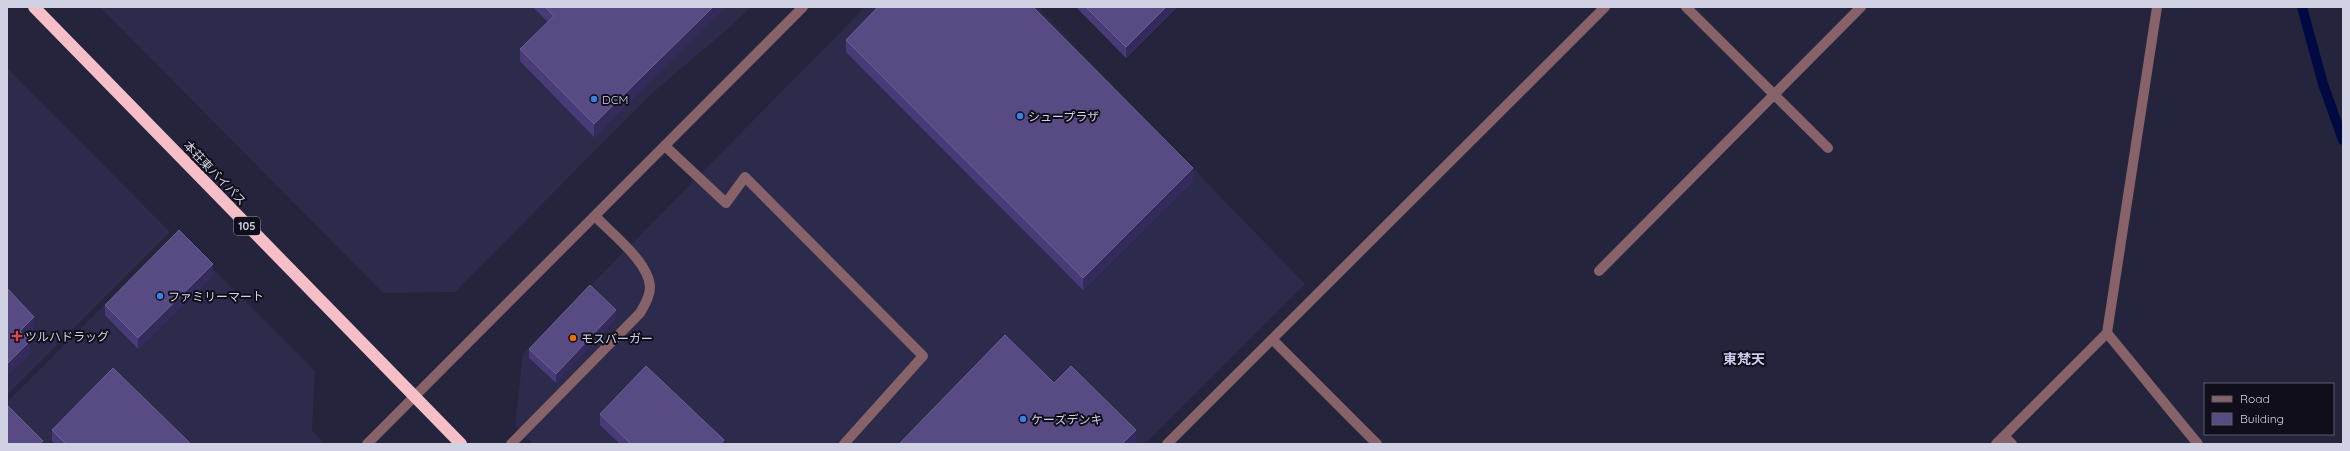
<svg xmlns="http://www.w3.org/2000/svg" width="2350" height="451" font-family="Quicksand,'Noto Sans JP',sans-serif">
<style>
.built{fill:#2c2b4b}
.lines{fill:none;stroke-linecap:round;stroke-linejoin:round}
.stream{stroke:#000a42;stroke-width:10}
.minor{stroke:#876268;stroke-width:10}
.highway{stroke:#f6bfc7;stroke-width:12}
.wall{fill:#493b78}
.shaded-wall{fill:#342b5c}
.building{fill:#584b83;stroke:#6a6092}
.shop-dot{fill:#3f7fe0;stroke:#0f0e1a;stroke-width:1.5}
.health-dot{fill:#e0444e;stroke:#0f0e1a;stroke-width:1.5}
.food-dot{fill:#e8710a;stroke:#0f0e1a;stroke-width:1.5}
.labels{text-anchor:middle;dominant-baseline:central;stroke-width:4;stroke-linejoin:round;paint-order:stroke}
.shield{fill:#0f0e1a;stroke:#9696a6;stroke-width:1}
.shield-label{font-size:11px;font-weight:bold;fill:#d0d1e2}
.poi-label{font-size:12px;fill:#d0d1e2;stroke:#0f0e1a;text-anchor:start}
.street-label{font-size:12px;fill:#d0d1e2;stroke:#0f0e1a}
.quarter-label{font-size:14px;font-weight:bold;fill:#cbccee;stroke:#0f0e1a}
</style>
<rect width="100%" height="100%" fill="#24243d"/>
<path class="built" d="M100,7H751L729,28L650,95L455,292L383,293Z
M865,7H1037L1305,284L1145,444H533L515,426L523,354Z
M7,68L170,232L7,395Z
M177,233L315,371L312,431L324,443L322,444H39L7,411V402Z"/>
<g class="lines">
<path class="stream" d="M2302,7L2323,84L2343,140"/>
<path class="minor" d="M1686,7L1828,148
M665,146L726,203L745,177L923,356L844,444
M1599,271L1861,7
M2107,333L2198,444
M1273,340L1377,444
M2004,436L2012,444
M367,444L803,7
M511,444L640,313C645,305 650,296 650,287C649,262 611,233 595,216
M1167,444L1605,7
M1996,444L2107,333L2157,7"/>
<path class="highway" d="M34,7L461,444"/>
</g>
<path class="wall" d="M533,7H725L594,137L520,61V49L548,22Z
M1076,7H1177L1126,58Z
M846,40L1193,181L1083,290L846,52Z
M213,275L138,349L105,315V305Z
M616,318L556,383L529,358V349Z
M600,414L721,444H620L600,425Z
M52,430L191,444H55L52,441Z"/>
<path class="shaded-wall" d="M713,7H725L594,137V124Z
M1166,7H1177L1126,58V47Z
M1193,168V181L1083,290V278Z
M213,264V275L138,349V338Z
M616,310V318L556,383V374Z
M34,317V329L20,343V331Z
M30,341V354L7,376V364Z
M1136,430V443L1134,444H1122Z"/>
<path class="building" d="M545,7H713L594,124L520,49L554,16Z
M878,7H1033L1193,168L1083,278L846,40Z
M1086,7H1166L1126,47Z
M179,230L213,264L138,338L105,305Z
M590,285L616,310L556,374L529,349Z
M7,288L34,317L20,331L30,341L7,364Z
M1005,335L1054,383L1071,366L1136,430L1122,444H899Z
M646,366L724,440L721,444H631L600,414Z
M113,368L191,444H66L52,430Z
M7,405L43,441L39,444H7Z"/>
<g class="shop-dot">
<circle cx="594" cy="99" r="4"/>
<circle cx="1020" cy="116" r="4"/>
<circle cx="160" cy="296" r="4"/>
<circle cx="1023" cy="419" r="4"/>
</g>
<path class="health-dot" d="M15 330h4v4h4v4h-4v4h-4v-4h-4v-4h4z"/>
<circle class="food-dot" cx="573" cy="338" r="4"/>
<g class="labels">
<rect class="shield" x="234" y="217" width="26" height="18" rx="3"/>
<g class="shield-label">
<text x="247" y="226">105</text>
</g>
<g class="poi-label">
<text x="602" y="99">DCM</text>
<text x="1028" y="116">シュープラザ</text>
<text x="168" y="296">ファミリーマート</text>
<text x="25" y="336">ツルハドラッグ</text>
<text x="581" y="338">モスバーガー</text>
<text x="1031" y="419">ケーズデンキ</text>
</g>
<g class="street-label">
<text transform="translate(215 173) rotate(46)">本荘東バイパス</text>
</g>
<g class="quarter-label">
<text x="1744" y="359">東梵天</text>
</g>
</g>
<rect width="2350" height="451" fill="none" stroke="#d0d1e2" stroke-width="16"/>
<rect x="2204" y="383" width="130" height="52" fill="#0f0e1a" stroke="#5c5c6a"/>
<rect x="2212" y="396" width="20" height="6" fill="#876268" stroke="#5c5c6a"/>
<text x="2240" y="403" font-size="12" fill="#d0d1e2">Road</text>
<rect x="2212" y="413" width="20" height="12" fill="#584b83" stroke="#5c5c6a"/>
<text x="2240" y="423" font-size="12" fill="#d0d1e2">Building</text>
</svg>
